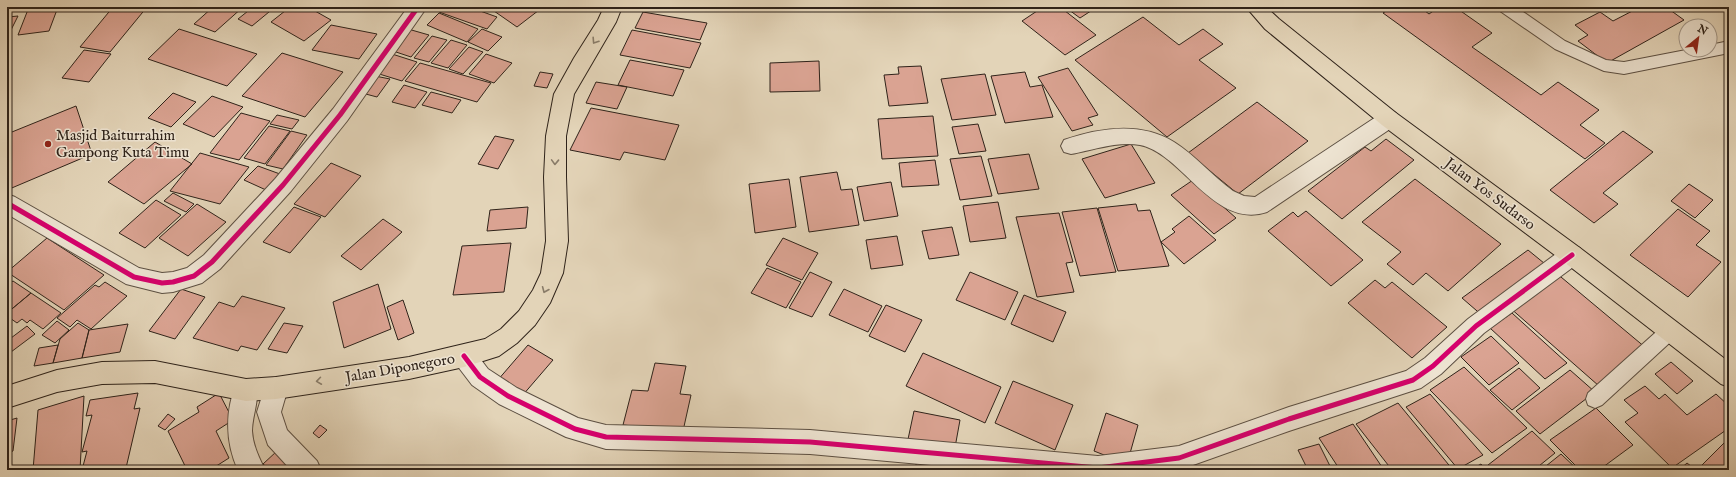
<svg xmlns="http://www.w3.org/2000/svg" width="1736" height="477" font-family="'IM FELL English',serif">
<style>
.building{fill:#daa392;stroke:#2f231a}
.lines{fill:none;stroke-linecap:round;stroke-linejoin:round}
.lane-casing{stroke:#5c4f42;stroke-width:2}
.street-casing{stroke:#5c4f42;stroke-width:2}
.highway-casing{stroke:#2f231a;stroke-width:2}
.lane{fill:#ede3d1;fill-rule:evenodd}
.street{fill:#ede3d1;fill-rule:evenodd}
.highway{fill:#e3d4b8;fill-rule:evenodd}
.cycleway-casing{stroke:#ede3d1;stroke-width:8}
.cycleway{stroke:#d6006c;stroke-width:5}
.oneway{stroke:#897c69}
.poi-dot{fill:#8f2418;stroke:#ede3d1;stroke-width:1.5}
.labels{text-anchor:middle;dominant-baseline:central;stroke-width:3;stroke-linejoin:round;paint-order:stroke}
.poi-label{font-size:15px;fill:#2f231a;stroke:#ede3d1;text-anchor:start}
.street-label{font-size:15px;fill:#2f231a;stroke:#ede3d1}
</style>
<rect width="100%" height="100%" fill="#e3d4b8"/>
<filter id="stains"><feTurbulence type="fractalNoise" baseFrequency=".005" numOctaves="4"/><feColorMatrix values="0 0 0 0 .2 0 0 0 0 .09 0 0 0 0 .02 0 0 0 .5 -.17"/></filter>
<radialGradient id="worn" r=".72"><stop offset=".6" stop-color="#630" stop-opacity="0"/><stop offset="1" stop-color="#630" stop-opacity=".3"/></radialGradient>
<path class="building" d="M7,7H13L8,17L18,16L7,38Z
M29,7H58L49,31L18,35Z
M77,7H112L76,11Z
M113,7H147L110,52L80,47Z
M213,7H243L215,32L194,24Z
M253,7H275L252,26L238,19Z
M290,7H308L331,20L304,41L271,22Z
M444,7H469L497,17L487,29L439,12Z
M500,7H543L517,27L494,11Z
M1043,7H1060L1096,35L1065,55L1022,21Z
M1065,7H1097L1080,18Z
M1392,7H1420L1429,14L1439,7H1455L1492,33L1472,47L1541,95L1558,82L1599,110L1580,125L1605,143L1585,159L1383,13Z
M1599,7H1616L1606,12Z
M1640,7H1666L1684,20L1607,63L1578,41L1588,35L1575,25L1600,12L1613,21Z
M643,12L707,23L700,40L635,28Z
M439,13L478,29L467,42L427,25Z
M1143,17L1179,45L1203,29L1223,44L1199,60L1236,88L1167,137L1075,60Z
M331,25L377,34L359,59L312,50Z
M179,29L257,54L227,86L148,59Z
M408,29L429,35L411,57L390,50Z
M482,29L502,37L488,51L468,42Z
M632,30L701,43L690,68L620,55Z
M432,36L447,40L429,62L414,58Z
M451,40L467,45L448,68L431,63Z
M469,47L483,52L463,74L449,69Z
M84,50L111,54L89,82L62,78Z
M282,53L343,72L305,117L242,96Z
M392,54L417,62L402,81L376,73Z
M486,54L512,63L494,83L469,74Z
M630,60L684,70L673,96L618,85Z
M819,61L820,91L770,92V63Z
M420,63L491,83L477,102L405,81Z
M921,66L928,103L889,106L884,75L899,74L898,67Z
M1068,68L1098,115L1088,118L1093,125L1072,131L1038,77Z
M540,72L553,74L547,88L534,86Z
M1025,72L1030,87L1042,85L1053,117L1005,123L991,76Z
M985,74L996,115L952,120L941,79Z
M375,76L390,79L377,97L362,93Z
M596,82L627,87L617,109L586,103Z
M404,85L427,92L415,108L392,102Z
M431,92L461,100L452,113L422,105Z
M173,93L196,102L171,127L148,118Z
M212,96L243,107L214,137L183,124Z
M1257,102L1308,141L1238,194L1188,153Z
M76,106L92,154L7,190V134Z
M591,108L679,125L665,160L624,152L620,160L570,150Z
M241,113L270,121L239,160L210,153Z
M277,115L299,120L292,129L270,124Z
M933,116L938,156L882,159L878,119Z
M978,124L986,151L959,154L952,127Z
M269,126L290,131L265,164L244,158Z
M291,131L307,135L283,169L266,165Z
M1623,131L1653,152L1603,193L1618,204L1594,223L1550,190Z
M495,136L514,140L498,169L478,164Z
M1386,139L1414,160L1342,219L1308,191L1365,147L1371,151Z
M155,142L192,164L144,204L108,182Z
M1131,144L1155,183L1105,198L1082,159Z
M200,153L249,167L220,204L170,191Z
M1029,154L1039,189L998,194L988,159Z
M981,156L992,196L960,200L950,159Z
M935,160L939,185L902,187L899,163Z
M331,163L361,176L325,217L294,204Z
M258,166L280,174L266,190L244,180Z
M837,172L841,190L852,189L859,225L809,232L800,177Z
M789,179L796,227L755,233L749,184Z
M1415,179L1501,244L1448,291L1426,273L1413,285L1387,264L1401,252L1362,222Z
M1193,180L1236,218L1214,234L1171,195Z
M891,182L898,216L864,221L857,187Z
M1689,184L1713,200L1695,218L1671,201Z
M173,193L194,204L186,212L164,201Z
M156,200L181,215L145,248L119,233Z
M998,202L1006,238L970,242L963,206Z
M197,204L226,222L188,256L159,238Z
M1136,204L1138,211L1150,210L1169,266L1118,271L1098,208Z
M294,207L321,217L290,253L263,242Z
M528,207L526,228L487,231L490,210Z
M1097,208L1116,272L1080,276L1062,212Z
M1678,209L1710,231L1696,245L1721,262L1688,297L1630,255Z
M1306,211L1363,260L1331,286L1268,231L1293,212L1298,217Z
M1059,213L1073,262L1066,263L1074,292L1037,297L1016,217Z
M1189,216L1216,240L1184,264L1161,242L1175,232L1172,229Z
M383,219L402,232L361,270L341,256Z
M952,227L959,255L929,259L922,231Z
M897,236L903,265L871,269L866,240Z
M47,238L104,275L64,310L7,272Z
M783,238L818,253L802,280L766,265Z
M511,243L504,292L453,295L462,246Z
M1528,250L1550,268L1484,317L1462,298Z
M767,268L801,282L786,308L751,293Z
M810,272L832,282L812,317L789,308Z
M970,272L1018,292L1005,320L956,300Z
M1555,272L1646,348L1599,386L1509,307Z
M1375,280L1385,288L1392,282L1447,327L1412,358L1348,303Z
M13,281L31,293L7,313V285Z
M105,282L127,296L91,329L77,320L70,327L57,318L95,285L99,287Z
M378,284L391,329L344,348L333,302Z
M181,289L205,297L175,339L149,331Z
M844,289L882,306L868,332L829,315Z
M31,293L61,313L43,329L30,320L27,323L22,319L17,323L7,316V313Z
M1024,295L1066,312L1053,342L1011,324Z
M242,296L285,308L257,350L241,346L238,351L193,338L219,302L234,307Z
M403,300L414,333L398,340L387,307Z
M886,305L922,320L905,352L869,336Z
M1512,313L1567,363L1545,379L1490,328Z
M57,321L69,330L55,343L42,335Z
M78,323L89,330L82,358L53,363L60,339Z
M284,323L303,326L287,353L268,349Z
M128,324L120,352L82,358L89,330Z
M27,326L35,334L7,355V341Z
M1491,336L1519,363L1489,385L1461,357Z
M58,345L53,363L34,366L39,348Z
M528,345L553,360L522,396L497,381Z
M923,353L1001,387L985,423L906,386Z
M1671,362L1693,381L1677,394L1655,374Z
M655,363L686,366L680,394L691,395L683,431L623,425L632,390L648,391Z
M1464,367L1527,428L1492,453L1430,390Z
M1519,368L1540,388L1512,410L1490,390Z
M1570,370L1595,392L1540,434L1516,411Z
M1013,381L1073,405L1055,450L995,423Z
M1645,386L1659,399L1665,394L1687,415L1716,394L1729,406V428L1672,468L1625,422L1638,413L1624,400Z
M138,393L134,409L140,408L126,468L110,470H82L87,451L82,452L92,415L86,416L90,400Z
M219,393L233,420L216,431L229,458L210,470H200L199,469L187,470L168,431L199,412L197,407Z
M1430,394L1483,455L1458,469L1406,407Z
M84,396L80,470H33L38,410Z
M1398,403L1453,470H1392L1356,424Z
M1596,408L1633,445L1599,470H1580L1550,440Z
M914,411L960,420L954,453L907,444Z
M1106,413L1138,425L1127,464L1094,451Z
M168,414L175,419L165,430L158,426Z
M17,418L13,451L7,453V421Z
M1353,424L1384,470H1340L1319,438Z
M320,425L327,430L319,438L313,433Z
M1532,431L1555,453L1534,470H1493L1488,465Z
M1729,438V470H1697Z
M1319,444L1332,470H1308L1298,450Z
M277,451L291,470H270L263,464Z
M1561,454L1578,470H1541Z
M918,461L935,470H913Z
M1687,463L1696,470H1679Z
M1481,464L1486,470H1470Z"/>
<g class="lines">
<g class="lane-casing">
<path id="lane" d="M1498,7H1516L1565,41L1606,60L1624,62L1686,50H1710V45L1729,41V53L1624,74L1604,71L1555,49L1500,11Z
M1671,322L1677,324L1680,330L1677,336L1602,405L1595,408L1588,405L1586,399L1588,393L1665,324Z"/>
</g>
<g class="street-casing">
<path id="street" d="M408,7H427L347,121L291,191L220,269L202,283L173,292L162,293L126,284L7,214V194L15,197L139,268L162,273L173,272L187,268L204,255L275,179L333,109Z
M1389,111L1396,113L1399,119L1396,125L1267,212C1214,230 1182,153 1140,145C1118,141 1093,150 1071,154L1064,152L1061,146L1064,140C1099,128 1140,121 1174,142C1195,155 1212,176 1233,191L1244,196L1255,197L1382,113Z
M1572,245L1580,248L1583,255L1580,262L1484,333L1441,374L1421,388L1289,431L1179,470H986L810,454L606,449L566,437L499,404L472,385L456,364L452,356L456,348L464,345L472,348L488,369L517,388L578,418L606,425L810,430L1098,456L1179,446L1289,407L1406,371L1425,358L1468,319L1564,248Z
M276,377L285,380L288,388L281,412L287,430L317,461L321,470H291L268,445L257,412L267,380Z
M246,379L255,382C261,397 252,415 252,431C253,446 259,457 265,470H238C225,442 225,410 237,382Z"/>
</g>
<g class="highway-casing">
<path id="highway" d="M604,7H622L616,22L574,94L566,136V177L568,241L563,273L550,303L535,325L517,343L499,356L464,367L409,379L276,399L246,401L155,383L102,384L57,392L7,408V386L57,370L102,362L155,361L246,379L276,377L409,357L485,339L501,329L519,311L533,290L541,273L546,241L544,177L546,136L554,94L574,58L598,20Z
M1246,7H1266L1279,19L1396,113L1580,248L1729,362V387L1721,384L1564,262L1382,125L1265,29Z"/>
</g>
<use href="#lane" class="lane"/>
<use href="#street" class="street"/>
<use href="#highway" class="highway"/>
<g class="cycleway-casing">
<path id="cycleway" d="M7,203L134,277L162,283L173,282L194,276L212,262L283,185L340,115L418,7
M464,356L480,377L508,396L575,429L606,437L810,442L1098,468L1179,458L1289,419L1413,380L1433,366L1476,326L1572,255"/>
</g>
<use href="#cycleway" class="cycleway"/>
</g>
<defs><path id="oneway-chevron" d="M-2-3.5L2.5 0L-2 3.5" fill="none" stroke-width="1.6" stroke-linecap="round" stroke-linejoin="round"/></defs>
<g class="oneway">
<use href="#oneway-chevron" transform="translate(595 41) rotate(123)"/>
<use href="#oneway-chevron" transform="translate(555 162) rotate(92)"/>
<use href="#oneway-chevron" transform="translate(545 290) rotate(113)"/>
<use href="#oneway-chevron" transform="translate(319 381) rotate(172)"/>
</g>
<circle class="poi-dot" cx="48" cy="144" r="4"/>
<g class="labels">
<g class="poi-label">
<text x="56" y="135">Masjid Baiturrahim<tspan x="56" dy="17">Gampong Kuta Timu</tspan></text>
</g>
<g class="street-label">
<text transform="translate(1490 194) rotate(37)">Jalan Yos Sudarso</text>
<text transform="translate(400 368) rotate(-10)">Jalan Diponegoro</text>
</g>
</g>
<rect width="1736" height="477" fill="none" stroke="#e3d4b8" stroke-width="24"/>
<rect x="8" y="8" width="1720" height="461" fill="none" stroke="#2f231a" stroke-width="2"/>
<rect x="12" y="12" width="1712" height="453" fill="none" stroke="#2f231a"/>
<g transform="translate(1698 38) rotate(29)"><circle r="19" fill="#ede3d1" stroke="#a19688"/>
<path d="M0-3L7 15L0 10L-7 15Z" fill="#8f2418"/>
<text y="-6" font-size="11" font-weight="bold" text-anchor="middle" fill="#2f231a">N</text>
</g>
<rect width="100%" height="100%" filter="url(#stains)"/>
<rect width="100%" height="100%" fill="url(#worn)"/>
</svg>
